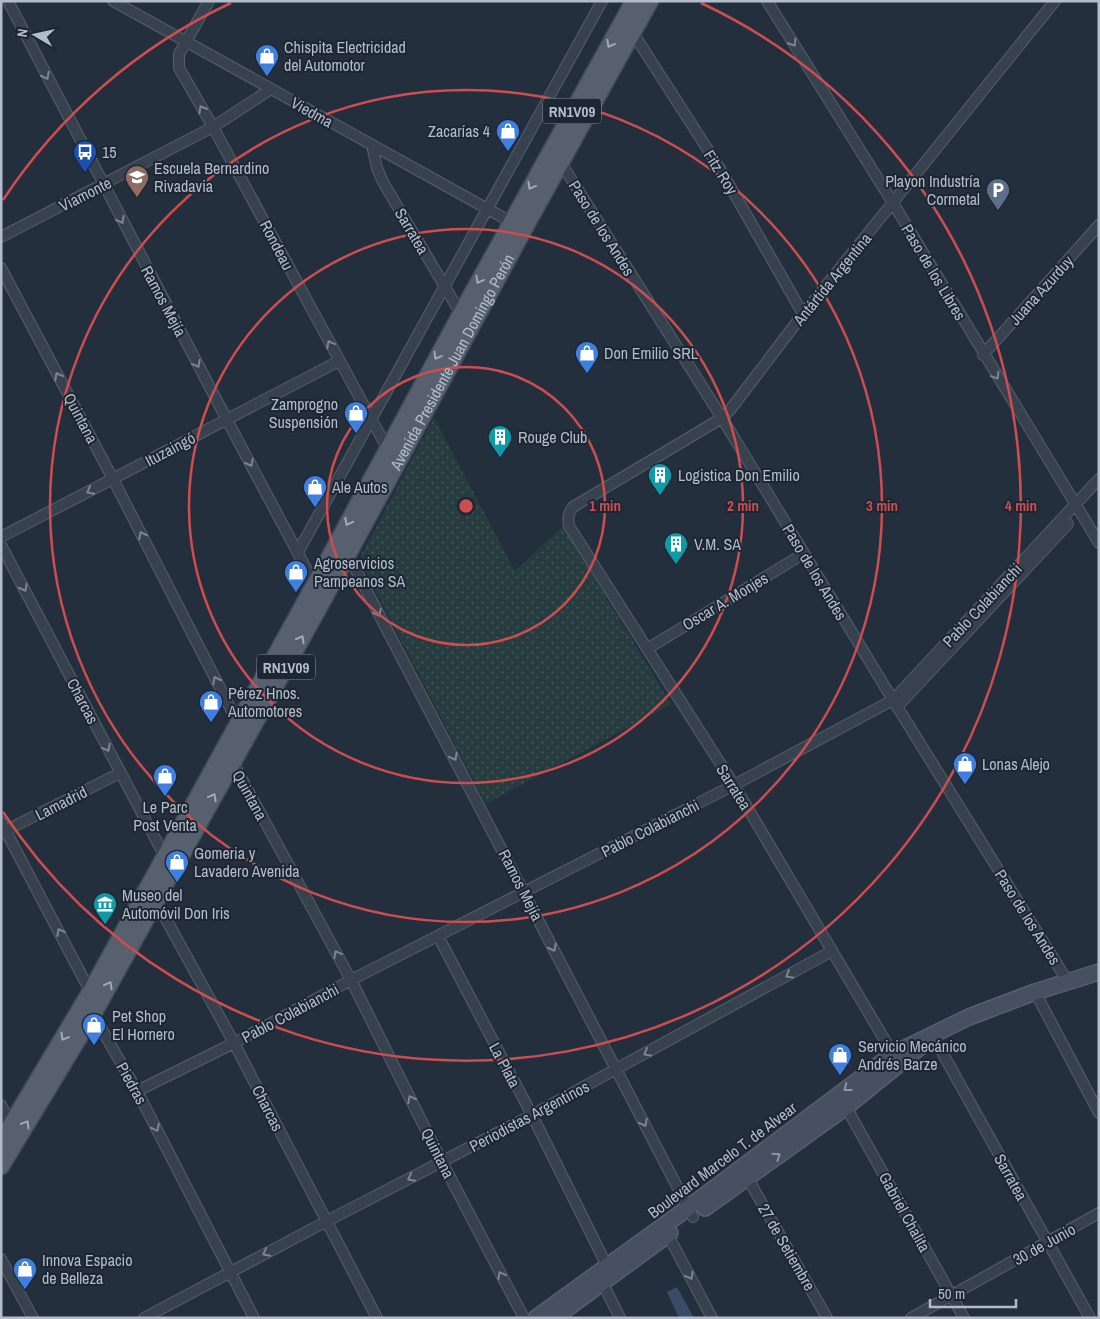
<svg xmlns="http://www.w3.org/2000/svg" width="1100" height="1319" font-family="'Archivo Narrow',sans-serif">
<style>
.grass{fill:url(#grass-dots)}
.water{fill:#394c67}
.lines{fill:none;stroke-linecap:round;stroke-linejoin:round}
.street-casing{stroke:#565f6c;stroke-width:12}
.secondary-casing{stroke:#565f6c;stroke-width:18}
.primary-casing{stroke:#414a57;stroke-width:19}
.street{stroke:#38414e;stroke-width:10}
.secondary{stroke:#465061;stroke-width:15}
.primary{stroke:#56606e;stroke-width:16}
.oneway{stroke:#7c8592}
.oneway2{stroke:#a1aab7}
.oneway3{stroke:#8e96a5}
.ring{fill:none;stroke:#ce4d50;stroke-width:2.5}
.labels{text-anchor:middle;dominant-baseline:central;stroke-width:4;stroke-linejoin:round;paint-order:stroke}
.shield{fill:#1d2633;stroke:#878f9c;stroke-width:1}
.shield-label{font-size:15px;font-weight:bold;fill:#b4bcc9}
.poi-label{font-size:16px;fill:#b4bcc9;stroke:#1d2633;text-anchor:start}
.street-label{font-size:16px;fill:#b4bcc9;stroke:#1d2633}
.centre{fill:#ce4d50;stroke:#1d2633;stroke-width:2.5}
.ring-label{font-size:15px;text-anchor:middle;font-weight:bold;fill:#ce4d50;stroke:#1d2633;stroke-width:4;stroke-linejoin:round;paint-order:stroke}
</style>
<defs>
<pattern id="grass-dots" width="8" height="8" patternUnits="userSpaceOnUse" patternTransform="scale(1.25)"><rect width="8" height="8" fill="#263c3f"/><path d="M2 2h.1M6 6h.1" fill="none" stroke="#435659" stroke-width="1.8" stroke-linecap="round"/></pattern>
</defs>
<rect width="100%" height="100%" fill="#242f3e"/>
<path class="grass" d="M434,418L515,571L563,526L671,704L486,804L359,559Z"/>
<path class="water" d="M677,1287L694,1318H679L667,1292Z"/>
<g class="lines">
<g class="street-casing">
<path id="street" d="M8,1L227,420L316,587
M113,1L511,222
M209,1L179,54V68L213,127L387,448
M767,1L893,203L1099,543
M633,33L719,167L803,314
M372,145L377,168L383,182L461,314
M561,163L722,418L893,700L1068,982
M1,237L213,127L271,89
M1,268L113,479L239,725
M983,355L1099,225
M1,537L339,361
M1,545L165,857
M298,552L602,1
M348,555L693,1217
M647,649L803,554
M897,707L1068,524
M232,761L351,980L442,1162L524,1318
M1,822L91,993
M1,833L120,773
M156,901L234,1043L377,1318
M438,936L532,1115L610,1272
M1035,992L1099,1113
M93,1010V1014L137,1091L254,1318
M933,1036L1090,1318
M896,1059L734,785L569,526C568,518 568,513 573,507L722,418L730,410L803,314L1055,1
M137,1091L234,1043L351,980L734,785L893,700L1099,479
M1,1105L11,1125
M846,1107L964,1318
M747,1177L827,1318
M668,1235L712,1318
M1,1259L33,1318
M602,1282L620,1318
M144,1318L327,1221L532,1115L832,951
M911,1318L1099,1213"/>
</g>
<g class="secondary-casing">
<path id="secondary" d="M705,1208L846,1107L920,1047
M536,1318L688,1208L893,1054L969,1017L1035,992L1099,972
M554,1318L670,1233"/>
</g>
<g class="primary-casing">
<g id="primary">
<path d="M1,1142L91,991L315,584L461,314L634,1"/>
<path id="s1" d="M1,1166L93,1014L323,600L524,229L650,1"/>
</g>
</g>
<use href="#street" class="street"/>
<use href="#secondary" class="secondary"/>
<use href="#primary" class="primary"/>
</g>
<defs><path id="oneway-chevron" d="M-2-3.5L2.5 0L-2 3.5" fill="none" stroke-width="1.6" stroke-linecap="round" stroke-linejoin="round" transform="scale(1.25)"/></defs>
<g class="oneway">
<use href="#oneway-chevron" transform="translate(793 43) rotate(58)"/>
<use href="#oneway-chevron" transform="translate(46 76) rotate(63)"/>
<use href="#oneway-chevron" transform="translate(202 109) rotate(-120)"/>
<use href="#oneway-chevron" transform="translate(121 220) rotate(62)"/>
<use href="#oneway-chevron" transform="translate(330 344) rotate(-118)"/>
<use href="#oneway-chevron" transform="translate(197 364) rotate(62)"/>
<use href="#oneway-chevron" transform="translate(58 376) rotate(-118)"/>
<use href="#oneway-chevron" transform="translate(996 376) rotate(59)"/>
<use href="#oneway-chevron" transform="translate(250 463) rotate(62)"/>
<use href="#oneway-chevron" transform="translate(90 491) rotate(152)"/>
<use href="#oneway-chevron" transform="translate(142 535) rotate(-117)"/>
<use href="#oneway-chevron" transform="translate(24 588) rotate(62)"/>
<use href="#oneway-chevron" transform="translate(378 613) rotate(62)"/>
<use href="#oneway-chevron" transform="translate(216 680) rotate(-117)"/>
<use href="#oneway-chevron" transform="translate(107 748) rotate(62)"/>
<use href="#oneway-chevron" transform="translate(454 757) rotate(62)"/>
<use href="#oneway-chevron" transform="translate(60 932) rotate(-118)"/>
<use href="#oneway-chevron" transform="translate(553 948) rotate(63)"/>
<use href="#oneway-chevron" transform="translate(337 954) rotate(-119)"/>
<use href="#oneway-chevron" transform="translate(789 975) rotate(151)"/>
<use href="#oneway-chevron" transform="translate(647 1053) rotate(151)"/>
<use href="#oneway-chevron" transform="translate(411 1099) rotate(-117)"/>
<use href="#oneway-chevron" transform="translate(644 1123) rotate(62)"/>
<use href="#oneway-chevron" transform="translate(156 1128) rotate(63)"/>
<use href="#oneway-chevron" transform="translate(411 1178) rotate(153)"/>
<use href="#oneway-chevron" transform="translate(266 1253) rotate(152)"/>
<use href="#oneway-chevron" transform="translate(501 1275) rotate(-118)"/>
<use href="#oneway-chevron" transform="translate(690 1276) rotate(62)"/>
</g>
<g class="oneway2">
<use href="#oneway-chevron" transform="translate(610 44) rotate(119)"/>
<use href="#oneway-chevron" transform="translate(531 186) rotate(119)"/>
<use href="#oneway-chevron" transform="translate(479 280) rotate(119)"/>
<use href="#oneway-chevron" transform="translate(437 356) rotate(119)"/>
<use href="#oneway-chevron" transform="translate(348 522) rotate(118)"/>
<use href="#oneway-chevron" transform="translate(301 639) rotate(-61)"/>
<use href="#oneway-chevron" transform="translate(213 797) rotate(-61)"/>
<use href="#oneway-chevron" transform="translate(109 985) rotate(-61)"/>
<use href="#oneway-chevron" transform="translate(64 1037) rotate(121)"/>
<use href="#oneway-chevron" transform="translate(26 1124) rotate(-59)"/>
</g>
<g class="oneway3">
<use href="#oneway-chevron" transform="translate(847 1088) rotate(143)"/>
<use href="#oneway-chevron" transform="translate(777 1156) rotate(-35)"/>
</g>
<g class="ring">
<circle cx="466" cy="506" r="139"/>
<circle cx="466" cy="506" r="277"/>
<circle cx="466" cy="506" r="416"/>
<path d="M3 200A555 555 0 0 1 231 3M701 3A555 555 0 1 1 3 812"/>
</g>
<defs>
<g id="shop-pin" transform="scale(1.25)"><path d="M0 17L-7.5 6A9.5 9.5 0 1 1 7.5 6Z" fill="#3f7fe0" stroke="#1d2633"/><path d="M-5-2.5h2.3a2.7 3.5 0 0 1 5.4 0H5L5.5 6h-11ZM-1.5-2.5h3a1.5 2.3 0 0 0-3 0Z" fill="#fff"/></g>
<g id="bus-pin" transform="scale(1.25)"><path d="M0 17L-7.5 6A9.5 9.5 0 1 1 7.5 6Z" fill="#1a4fb4" stroke="#1d2633"/><path d="M-5-6H5V4H4V6H2V4H-2V6H-4V4H-5ZM-3.5-4V0h7V-4ZM-3.5 1.2v1.5H-2V1.2ZM2 1.2v1.5H3.5V1.2Z" fill="#fff"/></g>
<g id="school-pin" transform="scale(1.25)"><path d="M0 17L-7.5 6A9.5 9.5 0 1 1 7.5 6Z" fill="#8d6e63" stroke="#1d2633"/><path d="M0-5L7-2L0 1L-7-2ZM-4 1L0 2.5L4 1V4Q0 6-4 4Z" fill="#fff"/></g>
<g id="parking-pin" transform="scale(1.25)"><path d="M0 17L-7.5 6A9.5 9.5 0 1 1 7.5 6Z" fill="#5c6f8a" stroke="#1d2633"/><path d="M-3.5-5.5H1a3.5 3.5 0 0 1 0 7H-1V5.5H-3.5ZM-1-3.4V-.6H.8a1.4 1.4 0 0 0 0-2.8Z" fill="#fff"/></g>
<g id="building-pin" transform="scale(1.25)"><path d="M0 17L-7.5 6A9.5 9.5 0 1 1 7.5 6Z" fill="#0f9aa8" stroke="#1d2633"/><path d="M-4-6H4V6H1V3H-1V6H-4ZM-2.5-4.3h1.7v1.8h-1.7ZM.8-4.3h1.7v1.8H.8ZM-2.5-1h1.7V.8h-1.7ZM.8-1h1.7V.8H.8Z" fill="#fff"/></g>
<g id="museum-pin" transform="scale(1.25)"><path d="M0 17L-7.5 6A9.5 9.5 0 1 1 7.5 6Z" fill="#0f9aa8" stroke="#1d2633"/><path d="M0-6L6-3V-2H-6V-3ZM-5-1h2V3h-2ZM-1-1h2V3h-2ZM3-1h2V3H3ZM-6 4H6V6H-6Z" fill="#fff"/></g>
</defs>
<g fill-rule="evenodd">
<use href="#shop-pin" x="267" y="56"/>
<use href="#shop-pin" x="508" y="131"/>
<use href="#bus-pin" x="85" y="152"/>
<use href="#school-pin" x="137" y="177"/>
<use href="#parking-pin" x="998" y="190"/>
<use href="#shop-pin" x="587" y="353"/>
<use href="#shop-pin" x="356" y="413"/>
<use href="#building-pin" x="500" y="437"/>
<use href="#building-pin" x="660" y="475"/>
<use href="#shop-pin" x="315" y="487"/>
<use href="#building-pin" x="676" y="544"/>
<use href="#shop-pin" x="296" y="572"/>
<use href="#shop-pin" x="211" y="702"/>
<use href="#shop-pin" x="965" y="764"/>
<use href="#shop-pin" x="165" y="776"/>
<use href="#shop-pin" x="177" y="862"/>
<use href="#museum-pin" x="105" y="904"/>
<use href="#shop-pin" x="94" y="1025"/>
<use href="#shop-pin" x="840" y="1055"/>
<use href="#shop-pin" x="25" y="1269"/>
</g>
<g class="labels">
<g class="shield">
<rect x="543" y="98.5" width="58" height="25" rx="4"/>
<rect x="257" y="654.5" width="58" height="25" rx="4"/>
</g>
<g class="shield-label">
<text x="572" y="111">RN1V09</text>
<text x="286" y="667">RN1V09</text>
</g>
<g class="poi-label">
<text x="284" y="47">Chispita Electricidad<tspan x="284" dy="18">del Automotor</tspan></text>
<text x="490" y="131" text-anchor="end">Zacarías 4</text>
<text x="102" y="152">15</text>
<text x="154" y="168">Escuela Bernardino<tspan x="154" dy="18">Rivadavia</tspan></text>
<text x="980" y="181" text-anchor="end">Playon Industría<tspan x="980" dy="18">Cormetal</tspan></text>
<text x="604" y="353">Don Emilio SRL</text>
<text x="338" y="404" text-anchor="end">Zamprogno<tspan x="338" dy="18">Suspensión</tspan></text>
<text x="518" y="437">Rouge Club</text>
<text x="678" y="475">Logistica Don Emilio</text>
<text x="332" y="487">Ale Autos</text>
<text x="694" y="544">V.M. SA</text>
<text x="314" y="563">Agroservicios<tspan x="314" dy="18">Pampeanos SA</tspan></text>
<text x="228" y="693">Pérez Hnos.<tspan x="228" dy="18">Automotores</tspan></text>
<text x="982" y="764">Lonas Alejo</text>
<text x="165" y="807" text-anchor="middle">Le Parc<tspan x="165" dy="18">Post Venta</tspan></text>
<text x="194" y="853">Gomeria y<tspan x="194" dy="18">Lavadero Avenida</tspan></text>
<text x="122" y="895">Museo del<tspan x="122" dy="18">Automóvil Don Iris</tspan></text>
<text x="112" y="1016">Pet Shop<tspan x="112" dy="18">El Hornero</tspan></text>
<text x="858" y="1046">Servicio Mecánico<tspan x="858" dy="18">Andrés Barze</tspan></text>
<text x="42" y="1260">Innova Espacio<tspan x="42" dy="18">de Belleza</tspan></text>
</g>
<g class="street-label">
<text transform="translate(312 112) rotate(29)">Viedma</text>
<text transform="translate(721 172) rotate(58)">Fitz Roy</text>
<text transform="translate(85 194) rotate(-27)">Viamonte</text>
<text transform="translate(602 228) rotate(58)">Paso de los Andes</text>
<text transform="translate(412 231) rotate(59)">Sarratea</text>
<text transform="translate(277 245) rotate(62)">Rondeau</text>
<text transform="translate(934 272) rotate(59)">Paso de los Libres</text>
<text transform="translate(832 279) rotate(-51)">Antártida Argentina</text>
<text transform="translate(1041 290) rotate(-48)">Juana Azurduy</text>
<text transform="translate(164 301) rotate(62)">Ramos Mejía</text>
<text stroke="none"><textPath href="#s1" startOffset="922">Avenida Presidente Juan Domingo Perón</textPath></text>
<text transform="translate(81 418) rotate(62)">Quintana</text>
<text transform="translate(170 449) rotate(-28)">Ituzaingó</text>
<text transform="translate(815 572) rotate(59)">Paso de los Andes</text>
<text transform="translate(725 601) rotate(-31)">Oscar A. Monjes</text>
<text transform="translate(982 605) rotate(-47)">Pablo Colabianchi</text>
<text transform="translate(83 701) rotate(62)">Charcas</text>
<text transform="translate(734 787) rotate(58)">Sarratea</text>
<text transform="translate(250 795) rotate(61)">Quintana</text>
<text transform="translate(61 803) rotate(-27)">Lamadrid</text>
<text transform="translate(650 828) rotate(-27)">Pablo Colabianchi</text>
<text transform="translate(521 885) rotate(63)">Ramos Mejía</text>
<text transform="translate(1028 917) rotate(58)">Paso de los Andes</text>
<text transform="translate(290 1013) rotate(-28)">Pablo Colabianchi</text>
<text transform="translate(505 1065) rotate(62)">La Plata</text>
<text transform="translate(132 1083) rotate(61)">Piedras</text>
<text transform="translate(268 1108) rotate(63)">Charcas</text>
<text transform="translate(529 1116) rotate(-28)">Periodistas Argentinos</text>
<text transform="translate(438 1153) rotate(63)">Quintana</text>
<text transform="translate(722 1160) rotate(-37)">Boulevard Marcelo T. de Alvear</text>
<text transform="translate(1011 1177) rotate(61)">Sarratea</text>
<text transform="translate(905 1212) rotate(61)">Gabriel Chalita</text>
<text transform="translate(1044 1244) rotate(-29)">30 de Junio</text>
<text transform="translate(787 1247) rotate(60)">27 de Setiembre</text>
</g>
</g>
<circle cx="466" cy="506" r="8" class="centre"/>
<g class="ring-label">
<text x="605" y="511">1 min</text>
<text x="743" y="511">2 min</text>
<text x="882" y="511">3 min</text>
<text x="1021" y="511">4 min</text>
</g>
<rect width="1100" height="1319" fill="none" stroke="#b4bcc9" stroke-width="5"/>
<g transform="translate(35 35) rotate(279)" stroke="#1d2633" stroke-width="4" paint-order="stroke">
<path d="M0-4L9 19L0 12L-9 19Z" fill="#b4bcc9"/>
<text y="-8" font-size="14" font-weight="bold" text-anchor="middle" fill="#b4bcc9">N</text>
</g>
<path d="M930 1299v8h86v-8" fill="none" stroke="#b4bcc9" stroke-width="2.5"/>
<text x="938" y="1299" font-size="15" fill="#b4bcc9" stroke="#1d2633" stroke-width="4" paint-order="stroke">50 m</text>
</svg>
